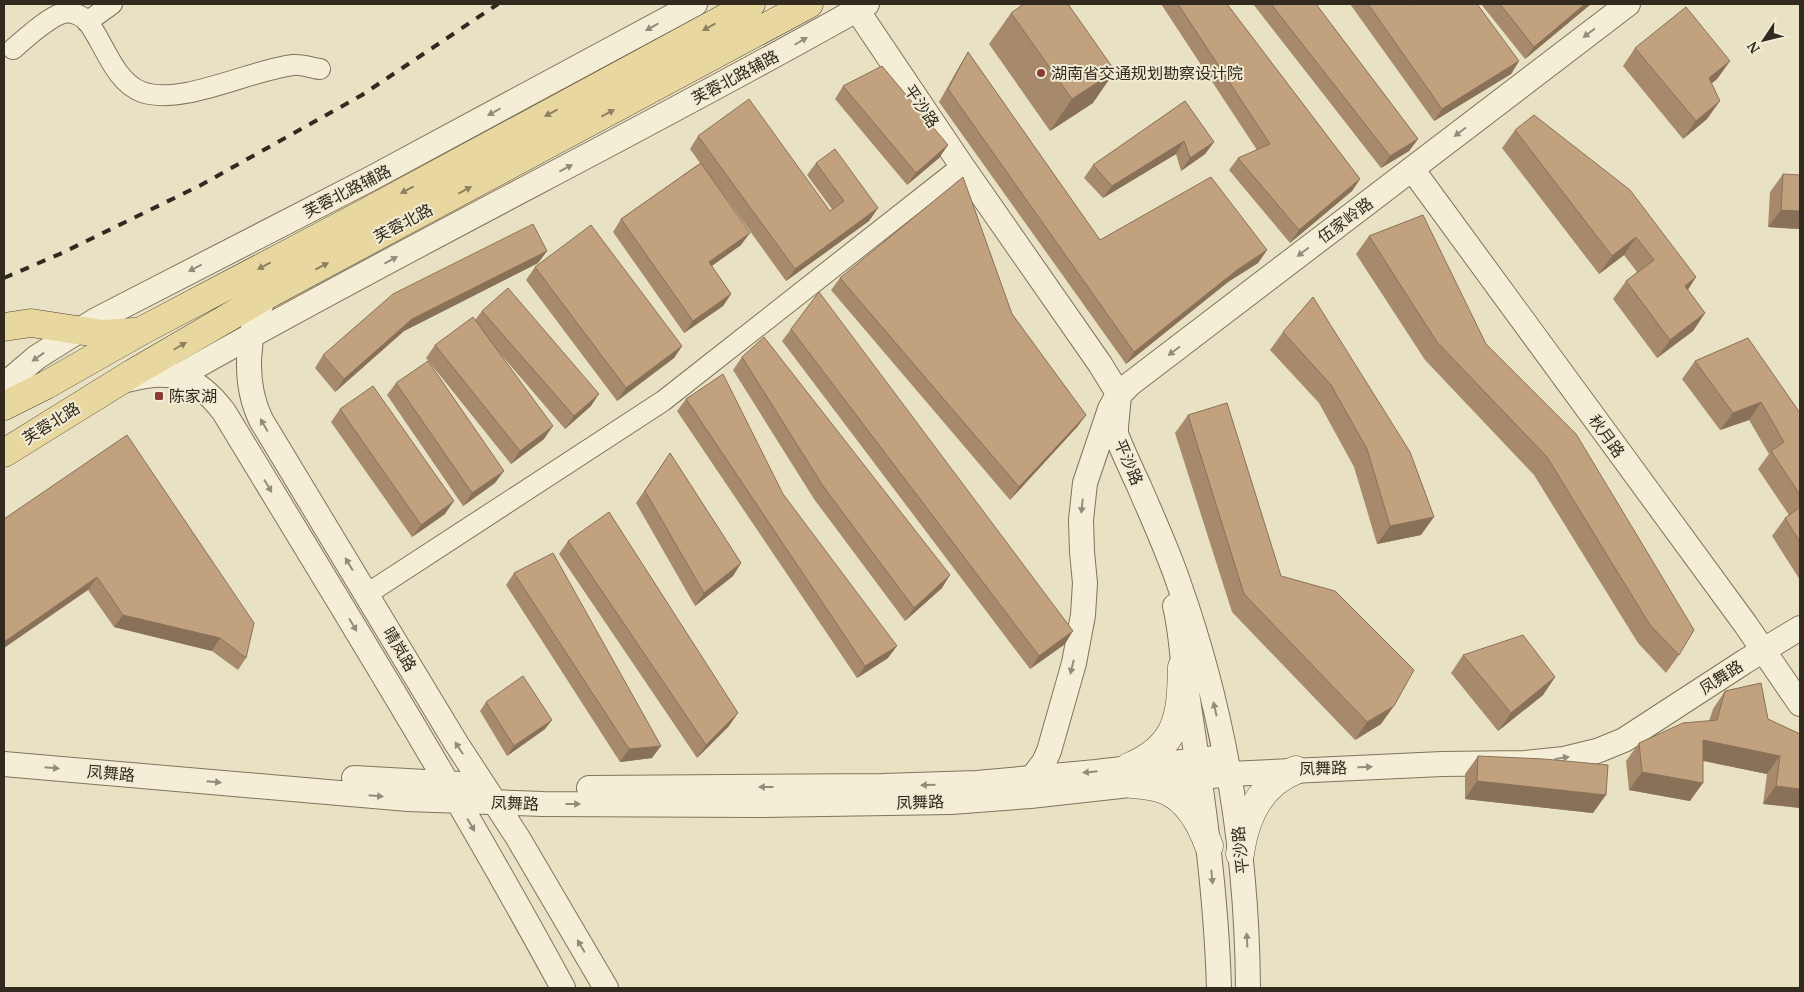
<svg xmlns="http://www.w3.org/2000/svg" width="1804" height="992" font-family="'PT Serif','Noto Sans SC',serif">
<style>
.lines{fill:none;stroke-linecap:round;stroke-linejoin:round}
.minor-casing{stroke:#81735d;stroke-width:22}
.tertiary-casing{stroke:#81735d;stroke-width:26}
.secondary-casing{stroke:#635540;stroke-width:29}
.primary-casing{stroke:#4f4230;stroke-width:29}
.minor{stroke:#f4eed6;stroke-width:20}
.tertiary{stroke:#f4eed6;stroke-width:24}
.secondary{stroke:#f4eed6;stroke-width:28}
.primary{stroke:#e8d8a0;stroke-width:28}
.rail{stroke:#332a1f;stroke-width:4;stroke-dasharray:9 9;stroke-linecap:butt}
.wall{fill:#a78a6c}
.shaded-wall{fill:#887158}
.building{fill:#c2a17e;stroke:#887158}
.oneway{fill:#948c7a}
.oneway2{fill:#8e8160}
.poi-dot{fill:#893b34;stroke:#f1ebd3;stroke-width:2}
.labels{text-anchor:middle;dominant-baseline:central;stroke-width:4;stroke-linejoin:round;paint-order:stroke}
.poi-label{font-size:16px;fill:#332a1f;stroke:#f1ebd3;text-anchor:start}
.street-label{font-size:16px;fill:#332a1f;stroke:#f1ebd3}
</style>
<rect width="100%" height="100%" fill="#e9e1c4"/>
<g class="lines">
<g class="minor-casing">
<path id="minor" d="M87,22L112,4
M13,49C26,38 47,18 63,13C71,11 81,15 87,21C104,42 114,82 142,92C182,106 250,70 293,65C302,64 311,68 320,69
M367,594L663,401L962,166"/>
</g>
<g class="tertiary-casing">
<path id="tertiary" d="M853,4L962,166L1100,364L1119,395L1116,427V434C1123,452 1131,469 1139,486C1153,519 1168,551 1179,584C1225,714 1247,851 1248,988
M1412,169L1746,625L1800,704
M265,296C246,333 243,383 261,420L456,743L518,838L606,988
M179,376C406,247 641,132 867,4
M127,380C171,368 196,375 224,412C339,602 457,792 563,988
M4,385L37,357L96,320L370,179L695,4
M1175,606C1182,634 1182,664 1187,693C1202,791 1216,889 1219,988
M4,764L408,799L543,804L757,805L951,802L1030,796L1229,774L1442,764L1525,763L1564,759L1597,751L1624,740L1744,662L1800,628
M354,778L478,785
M1032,778L1044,762L1049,751L1074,663L1083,615L1085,583L1082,552L1081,520L1085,483L1110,409L1116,398L1130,384L1628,4
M589,788L882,786L977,783L1096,772L1225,757"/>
</g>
<g class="secondary-casing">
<path id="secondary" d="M1129,767C1179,746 1181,715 1182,667
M1132,784C1144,785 1157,786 1167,791C1189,801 1201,824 1209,846
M1240,854C1245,817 1260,784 1296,770"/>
</g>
<g class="primary-casing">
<path id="primary" d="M4,327L31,323L103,334L134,332
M4,406L46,385L143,330L367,212L751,4
M4,453L133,373L265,296L809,4"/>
</g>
<use href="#minor" class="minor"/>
<use href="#tertiary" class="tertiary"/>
<use href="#secondary" class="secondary"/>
<use href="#primary" class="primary"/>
<path class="rail" d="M4,278L62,253L201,185L362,95L498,4"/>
</g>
<path class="wall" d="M1161,4H1227L1360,179L1352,191L1290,243L1229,170L1238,158L1257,150Z
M1253,4H1316L1418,139L1409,151L1381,168Z
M1350,4H1414L1519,61L1511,74L1434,121Z
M1481,4H1591L1525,59Z
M1011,13L1093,103L1050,131L989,44Z
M1635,48L1730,61L1717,79L1711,84L1707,119L1683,139L1623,66Z
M968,52L1100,240L1267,250L1258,263L1228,282L1126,364L939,102L960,65Z
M843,86L948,145L939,158L907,185L835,99Z
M1185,101L1214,142L1205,154L1181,171L1176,154L1103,198L1084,178L1093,165Z
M1515,130L1696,277L1688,290L1705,313L1693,331L1657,358L1613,299L1626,281L1637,272L1624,255L1599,274L1502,148Z
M698,136L830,211L832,209L807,175L816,163L878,208L869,221L786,281L726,198L741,245L712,266L731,294L723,306L684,333L613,232L621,219L700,163L690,149Z
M1783,174L1800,229L1768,227L1770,192Z
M1369,236L1486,344L1679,655L1666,673L1638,643L1534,475L1425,360L1356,254Z
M547,251L538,263L404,331L335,392L315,368L323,355Z
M535,267L682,346L674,358L617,401L526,280Z
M840,278L1012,314L1086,415L1077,427L1010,500L831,290Z
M1313,297L1421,535L1377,544L1354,467L1319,403L1270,350L1283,332Z
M482,311L591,406L565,429L498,351L544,439L511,464L426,358L435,345L475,320Z
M791,329L1065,644L1030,669L782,341Z
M742,357L942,588L905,621L814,499L733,370Z
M1695,361L1800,413V580L1772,536L1785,518L1789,515L1758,469L1769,454L1749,420L1720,430L1682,379Z
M396,383L495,483L463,506L387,395Z
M686,399L783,494L888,658L857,678L677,411Z
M340,409L445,514L412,537L331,422Z
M1188,415L1281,576L1381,724L1355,740L1232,612L1175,433Z
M127,435L246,658L238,670L212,651L114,627L88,590Z
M670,453L741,563L733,576L695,606L636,503Z
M568,541L729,726L697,758L559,554Z
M514,573L652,758L620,762L506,585Z
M1463,655L1555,677L1543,695L1498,731L1451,673Z
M1725,691L1768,719L1800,734V808L1763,804L1767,774L1703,761L1690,801L1629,790L1626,761L1639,743L1709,721L1713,709Z
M486,702L545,729L507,756L480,711Z
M1478,756L1593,813L1465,799V774Z"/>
<path class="shaded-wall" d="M1585,4H1591L1525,59L1534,47Z
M1519,61L1511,74L1434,121L1442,109Z
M1730,61L1717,79L1696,96L1709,78Z
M1115,71L1093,103L1050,131L1072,99Z
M1720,101L1707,119L1683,139L1696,121Z
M1418,139L1409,151L1381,168L1390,156Z
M1184,141L1176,154L1103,198L1112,186Z
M1214,142L1205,154L1181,171L1190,158Z
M948,145L939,158L907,185L916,173Z
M1360,179L1352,191L1290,243L1299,230Z
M878,208L869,221L786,281L795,269Z
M1781,210L1800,211V229L1768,227Z
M750,233L741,245L700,274L709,262Z
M1636,237L1624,255L1599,274L1612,256Z
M1267,250L1258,263L1228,282L1126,364L1134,352L1237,270Z
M547,251L538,263L404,331L335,392L344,379L412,319Z
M1696,277L1684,295L1685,286Z
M731,294L723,306L684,333L693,321Z
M1705,313L1693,331L1657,358L1670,340Z
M682,346L674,358L617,401L626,388Z
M599,394L591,406L565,429L574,416Z
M1761,402L1749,420L1720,430L1733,413Z
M1086,415L1077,427L1010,500L1019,487Z
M553,426L544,439L511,464L520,451Z
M504,471L495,483L463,506L472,493Z
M454,501L445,514L412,537L421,525Z
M1434,517L1421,535L1377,544L1390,526Z
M741,563L733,576L695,606L704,593Z
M950,575L942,588L905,621L914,608Z
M97,577L88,590L4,648V642Z
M123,615L220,638L212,651L114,627Z
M1073,631L1065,644L1030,669L1039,656Z
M897,646L888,658L857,678L865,666Z
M1555,677L1543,695L1498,731L1511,713Z
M1394,706L1381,724L1355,740L1367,722Z
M738,713L729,726L697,758L706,745Z
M552,720L545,729L507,756L514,746Z
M1703,740L1780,756L1767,774L1690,758Z
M661,746L652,758L620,762L629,749Z
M1642,772L1703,783L1690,801L1629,790Z
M1477,781L1606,795L1593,813L1465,799Z
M1776,786L1800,789V808L1763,804Z"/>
<path class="building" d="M1024,4H1068L1115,71L1072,99L1011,13Z
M1178,4H1227L1360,179L1299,230L1238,158L1270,144Z
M1271,4H1316L1418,139L1390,156Z
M1368,4H1414L1415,5L1417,4H1477L1519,61L1442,109Z
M1500,4H1585L1534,47Z
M1686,7L1730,61L1709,78L1720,101L1696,121L1635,48Z
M968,52L1100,240L1211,177L1267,250L1237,270L1134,352L948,89Z
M882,66L948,145L916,173L843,86Z
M749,99L830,211L844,201L816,163L835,149L878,208L795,269L698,136Z
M1185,101L1214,142L1190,158L1184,141L1112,186L1093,165Z
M1534,115L1630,190L1696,277L1685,286L1705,313L1670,340L1626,281L1654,260L1636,237L1612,256L1515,130Z
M701,163L750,233L709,262L731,294L693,321L621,219Z
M1783,174L1800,175V211L1781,210Z
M963,177L1012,314L1086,415L1019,487L840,278Z
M1423,215L1486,344L1576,434L1694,630L1679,655L1650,625L1547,457L1437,342L1369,236Z
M533,224L547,251L412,319L344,379L323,355L393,294Z
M591,225L682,346L626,388L535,267Z
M508,288L599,394L574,416L482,311Z
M819,292L1073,631L1039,656L791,329Z
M1313,297L1410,452L1434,517L1390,526L1367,449L1331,385L1283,332Z
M473,317L553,426L520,451L435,345Z
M764,337L950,575L914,608L823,486L742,357Z
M1748,338L1800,413V495L1771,451L1784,442L1761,402L1733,413L1695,361Z
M428,361L504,471L472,493L396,383Z
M723,374L783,494L897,646L865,666L686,399Z
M373,386L454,501L421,525L340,409Z
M1227,403L1281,576L1335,591L1414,670L1394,706L1367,722L1244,594L1188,415Z
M127,435L254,623L246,658L220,638L123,615L97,577L4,642V519Z
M670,453L741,563L704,593L645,491Z
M1800,507V542L1785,518Z
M609,512L738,713L706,745L568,541Z
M553,553L661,746L629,749L514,573Z
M1523,635L1555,677L1511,713L1463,655Z
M523,676L552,720L514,746L486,702Z
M1761,683L1768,719L1800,734V789L1776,786L1780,756L1703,740V783L1642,772L1639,743L1683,723L1717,720L1725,691Z
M1478,756L1544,759L1608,765L1606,795L1477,781Z"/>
<defs><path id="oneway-solid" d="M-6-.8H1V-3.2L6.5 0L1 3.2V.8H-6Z" transform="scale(1.25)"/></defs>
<g class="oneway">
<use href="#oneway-solid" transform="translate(652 27) rotate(151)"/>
<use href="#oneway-solid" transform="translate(1589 33) rotate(143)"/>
<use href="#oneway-solid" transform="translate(801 41) rotate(-30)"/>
<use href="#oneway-solid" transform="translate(494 112) rotate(151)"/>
<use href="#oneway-solid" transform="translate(1460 132) rotate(143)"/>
<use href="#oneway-solid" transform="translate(566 168) rotate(-28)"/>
<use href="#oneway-solid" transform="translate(1303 252) rotate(143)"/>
<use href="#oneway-solid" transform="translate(391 260) rotate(-28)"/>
<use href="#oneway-solid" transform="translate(195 268) rotate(153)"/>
<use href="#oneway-solid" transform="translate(1174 351) rotate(143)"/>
<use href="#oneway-solid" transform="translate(38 357) rotate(144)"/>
<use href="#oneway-solid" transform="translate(264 425) rotate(-120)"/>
<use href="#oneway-solid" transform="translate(268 486) rotate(59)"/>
<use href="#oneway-solid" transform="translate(1082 506) rotate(96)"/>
<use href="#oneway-solid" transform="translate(349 564) rotate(-121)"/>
<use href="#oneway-solid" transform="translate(353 625) rotate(59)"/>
<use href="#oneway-solid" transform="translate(1072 667) rotate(104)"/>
<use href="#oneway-solid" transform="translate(1215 709) rotate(-103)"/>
<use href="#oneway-solid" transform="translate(459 748) rotate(-123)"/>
<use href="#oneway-solid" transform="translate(1562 758) rotate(-9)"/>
<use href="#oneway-solid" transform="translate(1365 767) rotate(-2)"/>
<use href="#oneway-solid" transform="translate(52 768) rotate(5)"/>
<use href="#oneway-solid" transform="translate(1090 772) rotate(174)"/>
<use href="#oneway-solid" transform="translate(214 782) rotate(5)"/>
<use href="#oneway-solid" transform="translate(928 785) rotate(178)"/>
<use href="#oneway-solid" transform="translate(766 787) rotate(180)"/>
<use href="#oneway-solid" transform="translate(376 796) rotate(5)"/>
<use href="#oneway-solid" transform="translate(573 804)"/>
<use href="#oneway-solid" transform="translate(471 825) rotate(60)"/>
<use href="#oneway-solid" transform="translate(1212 877) rotate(84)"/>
<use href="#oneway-solid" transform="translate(1247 940) rotate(-93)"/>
<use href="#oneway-solid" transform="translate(581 946) rotate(-120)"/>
</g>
<g class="oneway2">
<use href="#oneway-solid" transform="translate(709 27) rotate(151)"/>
<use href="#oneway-solid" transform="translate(551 113) rotate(152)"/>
<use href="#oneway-solid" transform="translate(608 113) rotate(-28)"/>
<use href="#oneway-solid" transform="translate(407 190) rotate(152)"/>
<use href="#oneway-solid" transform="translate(465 190) rotate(-28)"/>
<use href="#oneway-solid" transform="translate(264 266) rotate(152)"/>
<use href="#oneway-solid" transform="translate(322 266) rotate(-28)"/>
<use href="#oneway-solid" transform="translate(180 346) rotate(-30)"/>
</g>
<g class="poi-dot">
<circle cx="1041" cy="73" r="5"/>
<rect x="154" y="391" width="10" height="10" rx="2.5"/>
</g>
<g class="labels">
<g class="poi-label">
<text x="1051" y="73">湖南省交通规划勘察设计院</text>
<text x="169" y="396">陈家湖</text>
</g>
<g class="street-label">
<text transform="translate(735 77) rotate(-28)">芙蓉北路辅路</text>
<text transform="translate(922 106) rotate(56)">平沙路</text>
<text transform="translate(347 191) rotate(-27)">芙蓉北路辅路</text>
<text transform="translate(1345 220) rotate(-37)">伍家岭路</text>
<text transform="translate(403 223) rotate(-28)">芙蓉北路</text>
<text transform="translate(51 423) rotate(-32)">芙蓉北路</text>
<text transform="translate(1607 436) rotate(54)">秋月路</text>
<text transform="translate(1129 462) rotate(67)">平沙路</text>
<text transform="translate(400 649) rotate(59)">晴岚路</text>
<text transform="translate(1721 677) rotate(-33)">凤舞路</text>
<text transform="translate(1323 768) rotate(-2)">凤舞路</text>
<text transform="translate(111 773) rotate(5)">凤舞路</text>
<text transform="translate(920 802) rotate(-2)">凤舞路</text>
<text transform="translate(515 803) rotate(2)">凤舞路</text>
<text transform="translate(1240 850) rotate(-96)">平沙路</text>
</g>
</g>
<rect width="1804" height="992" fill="none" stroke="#332a1f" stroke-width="10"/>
<g transform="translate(1764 40) rotate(235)" stroke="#f1ebd3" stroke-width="4" paint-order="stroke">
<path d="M0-4L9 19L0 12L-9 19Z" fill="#332a1f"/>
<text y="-8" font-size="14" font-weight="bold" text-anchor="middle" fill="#332a1f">N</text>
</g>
</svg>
